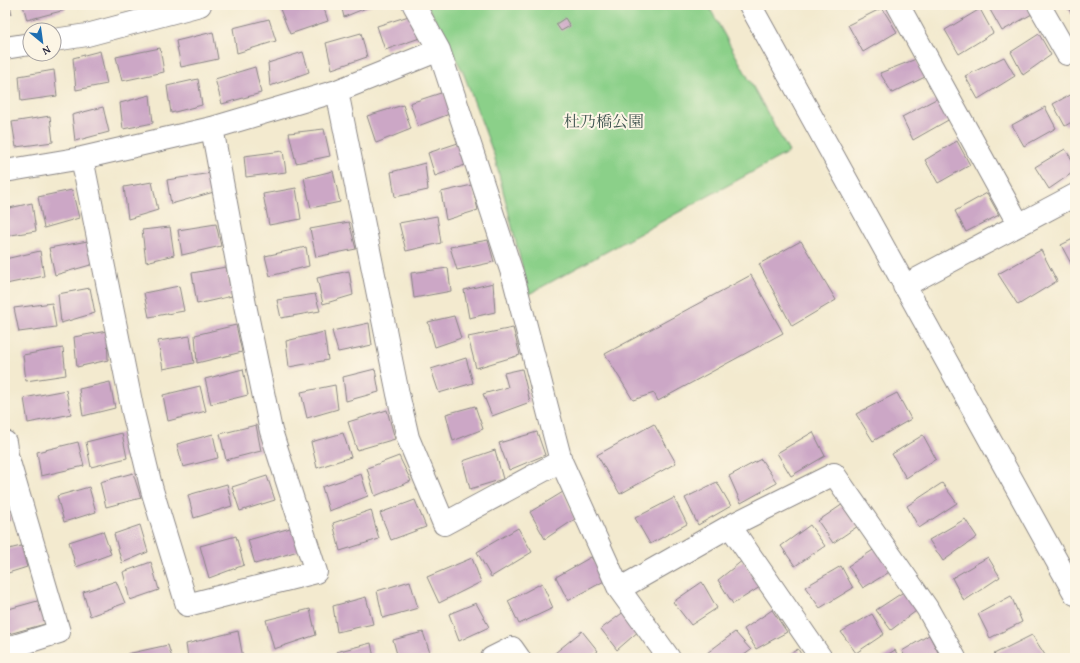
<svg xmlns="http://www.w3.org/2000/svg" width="1080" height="663" font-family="'Gentium Book Plus','Noto Serif JP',serif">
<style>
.green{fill:#8bd089;stroke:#567962}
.building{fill:#cca7c6}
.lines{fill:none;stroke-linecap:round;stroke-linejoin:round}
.minor-casing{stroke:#8a8685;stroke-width:24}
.minor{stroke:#fff;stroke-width:22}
.labels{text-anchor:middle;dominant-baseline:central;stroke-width:4;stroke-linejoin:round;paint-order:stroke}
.park-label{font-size:16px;fill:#425652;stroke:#fcf5e5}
</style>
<rect width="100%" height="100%" fill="#fcf5e5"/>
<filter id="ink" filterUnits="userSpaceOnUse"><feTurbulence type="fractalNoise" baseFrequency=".025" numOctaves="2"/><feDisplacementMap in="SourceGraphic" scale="8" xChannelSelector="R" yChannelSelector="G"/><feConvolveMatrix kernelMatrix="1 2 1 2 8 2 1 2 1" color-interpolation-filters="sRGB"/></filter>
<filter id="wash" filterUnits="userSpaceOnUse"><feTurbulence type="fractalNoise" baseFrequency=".012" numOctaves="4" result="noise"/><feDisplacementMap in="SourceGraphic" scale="16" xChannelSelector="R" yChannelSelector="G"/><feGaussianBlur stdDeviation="0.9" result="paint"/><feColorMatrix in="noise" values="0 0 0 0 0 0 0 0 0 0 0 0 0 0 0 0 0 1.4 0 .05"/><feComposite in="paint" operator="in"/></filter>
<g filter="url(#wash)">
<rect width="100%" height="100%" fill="#f3eacf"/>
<path class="green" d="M427,5H708L789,152L529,294L494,155L463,72Z"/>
<g id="blocks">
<path class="building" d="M5,5H10L12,14L5,15Z
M23,5H65V10L27,20Z
M294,5H323L328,21L290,34L280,9Z
M341,5H373L344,17Z
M995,5H1026L1032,14L1002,31L989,8Z
M1066,5H1075V19Z
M882,8L897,32L863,52L848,25Z
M980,9L993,33L959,54L945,30Z
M412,15L420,38L385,50L377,26Z
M565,18L570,26L561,31L556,24Z
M269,19L276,41L237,53L233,28Z
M213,32L218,59L181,67L176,41Z
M361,33L367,57L332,69L326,43Z
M1039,34L1051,55L1023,75L1011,52Z
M160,48L164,72L122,81L116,57Z
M100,51L107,84L76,90L73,58Z
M303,52L309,72L270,86L268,63Z
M1004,57L1015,76L978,99L965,76Z
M916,59L925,77L892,93L880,73Z
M255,67L261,93L222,104L215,79Z
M54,70L57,96L21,101L19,76Z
M198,79L202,105L171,113L167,86Z
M444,92L452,113L418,126L410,103Z
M1075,92V120L1065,126L1053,104Z
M150,95L153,123L123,129L120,103Z
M938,98L950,119L913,140L902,117Z
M403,105L411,129L376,143L367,116Z
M103,107L109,132L75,141L72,115Z
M1045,107L1056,128L1024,146L1012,125Z
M50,116L53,142L16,147L12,122Z
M324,129L330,156L296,163L289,133Z
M957,141L970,165L938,183L925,160Z
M458,143L465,165L435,176L428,153Z
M1065,149L1075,164V171L1049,189L1035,167Z
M283,151L286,172L246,177L244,156Z
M425,163L428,190L395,197L391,172Z
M333,171L340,202L311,208L304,178Z
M211,173L214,192L171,204L167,180Z
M152,182L158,210L128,219L124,187Z
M472,185L478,210L446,220L441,192Z
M296,188L301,219L269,225L263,194Z
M72,190L79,218L44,228L38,197Z
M987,193L999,215L966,232L955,211Z
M32,203L36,231L5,236V209Z
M437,216L441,243L406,251L399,223Z
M349,222L356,249L316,257L310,229Z
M216,224L221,246L182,255L178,230Z
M170,227L174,255L146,262L142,230Z
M1075,238V266L1073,267L1061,245Z
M488,240L494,262L457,270L450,247Z
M88,241L94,264L55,275L49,248Z
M801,241L836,300L792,326L759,264Z
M306,247L309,266L270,276L265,256Z
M1041,250L1057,281L1018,305L998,274Z
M40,251L44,276L6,284L5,259Z
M226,267L232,296L197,304L192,273Z
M448,268L451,291L414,298L411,273Z
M349,271L353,295L323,304L317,278Z
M751,275L783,333L658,401L654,393L633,400L605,354Z
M493,283L495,312L469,318L464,290Z
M179,286L184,311L149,317L144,293Z
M90,288L95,313L61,323L58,294Z
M315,294L320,311L281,318L277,300Z
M52,303L56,327L19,332L14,308Z
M454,316L461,338L435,347L428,322Z
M369,323L372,345L338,352L332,331Z
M236,325L242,352L197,363L195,335Z
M513,328L520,355L476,368L468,337Z
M107,331L108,360L77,367L74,337Z
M324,332L328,360L289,367L286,341Z
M190,336L194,363L163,369L158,341Z
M63,348L66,375L26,381L23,355Z
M466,358L473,383L439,393L431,369Z
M243,369L248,395L211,404L205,379Z
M375,369L379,392L346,401L343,377Z
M522,369L530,402L492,416L483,394L508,387L504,373Z
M110,382L115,408L83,416L79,389Z
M335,385L338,409L307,418L301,392Z
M200,386L206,411L168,421L163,395Z
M66,390L71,414L28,423L24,398Z
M897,393L911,419L873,441L856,414Z
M475,406L483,429L453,441L446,414Z
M387,410L395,439L357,450L348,422Z
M654,424L676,463L620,494L597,455Z
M256,425L261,451L226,460L220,434Z
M537,432L545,455L509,470L499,443Z
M813,432L825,456L791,476L777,453Z
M122,433L127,458L91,467L86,442Z
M343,433L351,457L317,468L311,442Z
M213,434L218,458L183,467L177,444Z
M923,435L936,459L906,478L892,454Z
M78,442L84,466L41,476L37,452Z
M495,450L503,479L470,489L463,461Z
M399,456L411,481L375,496L367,468Z
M761,459L777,483L741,503L729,476Z
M133,473L141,498L106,507L100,482Z
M361,474L368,496L329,511L322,487Z
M267,476L275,500L240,511L232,487Z
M717,482L731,506L698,525L685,498Z
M942,483L957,503L919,528L907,506Z
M227,484L232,506L194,518L188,495Z
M89,487L96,512L64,522L57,496Z
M563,492L575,519L545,539L530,512Z
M5,495H6L11,520L5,521Z
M674,498L687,524L650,544L635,518Z
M415,500L426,527L391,540L380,513Z
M846,502L861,524L833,543L818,521Z
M371,510L379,539L340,551L333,523Z
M965,519L977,537L943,561L929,540Z
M140,525L148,552L122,563L114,534Z
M810,525L825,546L795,566L781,546Z
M294,527L301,550L255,564L248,540Z
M518,528L532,552L491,577L477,552Z
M103,531L111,554L76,567L69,542Z
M236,536L244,565L209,578L200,546Z
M21,546L27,567L5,574V550Z
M878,547L891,571L863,588L848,566Z
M591,557L606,580L568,601L556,577Z
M988,557L1000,577L964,601L952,578Z
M472,558L481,582L439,603L427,577Z
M743,560L760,587L733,604L718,580Z
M151,562L159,590L130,600L123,572Z
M841,566L853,588L820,608L805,587Z
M116,581L125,603L90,616L83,592Z
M410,581L418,608L383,618L377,591Z
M702,582L717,608L691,625L673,602Z
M542,583L553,608L519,624L508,601Z
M908,589L920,608L891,630L876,610Z
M1011,596L1022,622L990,638L978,614Z
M366,597L373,624L337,632L333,606Z
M41,600L45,624L5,635V610Z
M476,603L489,627L459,641L449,614Z
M310,609L316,635L274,649L266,620Z
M772,610L787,632L756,649L744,629Z
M625,611L640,630L617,650L601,629Z
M872,614L884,634L856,653L841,632Z
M238,631L243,658H188L186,644Z
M582,631L598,651L590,658H558L555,653Z
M423,632L431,656L426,658H398L393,640Z
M735,632L751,650L740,658H711L707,653Z
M929,635L941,658H906L902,651Z
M1032,635L1047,658H997L994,654Z
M371,643L374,658H337L336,652Z
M168,645L172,658H129L127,654Z
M798,649L803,658H783Z
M895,650L899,658H882Z"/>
</g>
</g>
<g filter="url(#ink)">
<use href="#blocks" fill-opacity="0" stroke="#8a8685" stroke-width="1"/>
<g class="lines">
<g class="minor-casing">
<path id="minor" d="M414,5L439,50L513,276L561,461L619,589L669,658
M750,5L1075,594
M898,5L1019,225
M1039,5L1067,54L1075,49
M54,40L87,35L200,5
M5,48L30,44
M337,91L398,394L408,438L444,524L561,461
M82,158L133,412L152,490L187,605L316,572L271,431L245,305L212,128
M5,171L82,158L212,128L337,91L439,50
M904,286L1075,195
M5,442L7,455L59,632L5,649
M730,526L821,658
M619,589L730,526L834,474L927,608L955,658
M492,658L512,648L519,658"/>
</g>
<use href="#minor" class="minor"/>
</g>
</g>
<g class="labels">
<g class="park-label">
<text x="604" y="121">杜乃橋公園</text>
</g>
</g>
<rect width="1080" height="663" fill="none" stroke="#fcf5e5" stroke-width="20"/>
<g transform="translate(42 42) rotate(151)"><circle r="19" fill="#fcf5e5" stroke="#a5a1a1"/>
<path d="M0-3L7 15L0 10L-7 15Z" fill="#1f6fb2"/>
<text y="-6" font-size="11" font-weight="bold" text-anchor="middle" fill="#22223b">N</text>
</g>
</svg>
